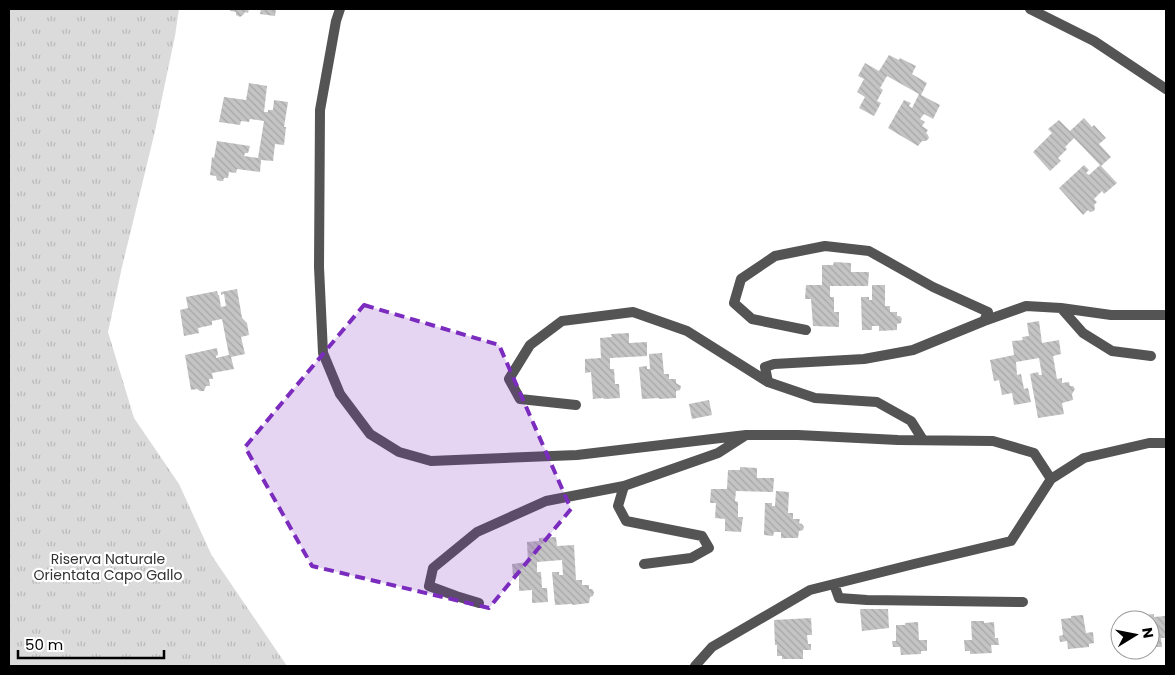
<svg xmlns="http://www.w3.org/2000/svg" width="1175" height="675" font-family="Poppins,sans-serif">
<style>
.park{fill:url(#park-tufts)}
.building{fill:url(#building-back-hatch)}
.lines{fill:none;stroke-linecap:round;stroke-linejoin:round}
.minor{stroke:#545454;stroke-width:10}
.marked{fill:#7b2cbf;fill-opacity:0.2;stroke:#7b2cbf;stroke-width:4;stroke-dasharray:10 6;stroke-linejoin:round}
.labels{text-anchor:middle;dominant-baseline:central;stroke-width:4.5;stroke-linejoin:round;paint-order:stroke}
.park-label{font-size:14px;fill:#323232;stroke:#fff}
</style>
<defs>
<pattern id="park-tufts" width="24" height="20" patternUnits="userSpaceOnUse" patternTransform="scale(1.25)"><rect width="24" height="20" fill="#dbdbdb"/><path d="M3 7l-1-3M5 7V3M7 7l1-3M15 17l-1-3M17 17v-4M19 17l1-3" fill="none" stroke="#bababa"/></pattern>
<pattern id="building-back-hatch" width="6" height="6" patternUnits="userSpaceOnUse" patternTransform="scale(1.25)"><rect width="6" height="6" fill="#c4c4c4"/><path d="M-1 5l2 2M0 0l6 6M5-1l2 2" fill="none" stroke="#a7a7a7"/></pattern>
</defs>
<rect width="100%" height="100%" fill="#fff"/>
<path class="park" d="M9,9H179L175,36L155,131L122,267L108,332L134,418L179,484L212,556L287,666H9Z"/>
<path class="building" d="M230,9H249L248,13L245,12L243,15L240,17L236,15V12L230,11Z
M261,9H276L275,16L260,14Z
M889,55L899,60L900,58L916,66L912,74L927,83L921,95L940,105L933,119L924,114L920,119L925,122L922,126L928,130L926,133L928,135L929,138L926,141H922L918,146L888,128L904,100L911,103L909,106L912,108L919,94L887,76L880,88L883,90L877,101L881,103L874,116L859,108L865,97L857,92L864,79L858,76L865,63L879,71Z
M249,83L267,86L264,112H268V110H273L274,100L288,102L284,127H286L284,145L275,144L273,161L261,160L260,172L237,169L236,173L229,172L228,178H224L223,181H220L217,180L216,176L210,175L212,157L214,158L217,141L250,146L248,153H245L244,156L258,158L264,121L250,119L249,122L241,121L240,125L219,122L224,97L246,100Z
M1084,118L1092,127L1094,125L1106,138L1099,144L1111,157L1101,166L1117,183L1104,194L1102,191L1094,199L1097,202L1094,205L1095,208L1094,211L1090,212L1088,210L1083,215L1059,188L1084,165L1089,170L1086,173L1089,175L1100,165L1074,138L1065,147L1067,149L1058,158L1061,161L1050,171L1033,152L1052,133L1048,129L1059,120L1070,131Z
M834,262L851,263V272H869L868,286H830V297H834V312H839V327L813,326L811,299H805L806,285H822V265H833Z
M872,285H885V306H890V312H897V316H900L902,319L901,323L897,324V330L879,331V326H872V330H862L861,297H869V300H872Z
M237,289L242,318L247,323L249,335L241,337L245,354L231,357L234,369L212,373L213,379H209L210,386H206L204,391H200L197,389L191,390L185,355L217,348L218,355L216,356V358L229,355L222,319L212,321V325L198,328L199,333L184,336L180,310L188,308L186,297L217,291L218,295H219L221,307L226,306L224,294L221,295V292Z
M1039,321L1042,343L1059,340L1061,354L1053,356L1057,379L1062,378V383L1069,382L1070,386H1073L1075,389L1072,394L1073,400L1062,403L1064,414L1038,418L1030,374L1038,372L1039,375H1042L1039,358L1016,362L1017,375L1021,374L1024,389L1028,388L1031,402L1014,405L1012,393L1002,395L999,380L994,381L990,360L1014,355L1012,341L1023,340L1022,337L1029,336L1027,323Z
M629,333V343L647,342V356L610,358V369H614L615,384H619L620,398L604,399L603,398L593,399L591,372L585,373V359L601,358L600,338L612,337L611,334Z
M662,353L664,374H669V379H676V383L681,386L680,390L676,391V398L659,399V398L642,399L639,367L647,366V369H650L649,354Z
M709,400L712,415L692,419L689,404Z
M740,467L757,468V478H774L773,492L736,491L735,501L738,502V517H743L741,532L725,531V519L715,518L716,503H710L711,489H727L728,470H740Z
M776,491L789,492L788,513H793V519H800L799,523L802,524L804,527L803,530L799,531L798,538H781V532H774L773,536L764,535L765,503H772V506H775Z
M556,537L557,546L574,545L576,580H582V585H589V589H592L594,592L593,596L590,597L589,603L572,605V604L555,605L552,572H559V575H563L562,560L537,562V572H541L542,588H547L548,602L532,603V590L519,591V576H513L512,564L528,562L527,542L539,541V538Z
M860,609H888L889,628L862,631Z
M1154,614V617L1165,616L1166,638H1161L1162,647H1150V620H1130V616Z
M1083,615L1086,633L1093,632L1094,643L1089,644V647L1068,649L1067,641L1060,642L1059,636L1063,635L1061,619L1071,618V616Z
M811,618L812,635H807L808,644H811V650H803V659H782V656H777V645H775L774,620Z
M971,621H984V623L994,622L995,638H998L999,645H991L992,653L970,654V651H965L964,640H972Z
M918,622L919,640H927V651H921V654L901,655L900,647H893L892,641H896V625H905V623Z"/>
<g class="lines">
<path class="minor" d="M340,9L336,21L320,110L319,267L323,353L340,394L370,434L399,452L431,461L577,455L746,435
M1030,9L1094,41L1166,89
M1061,308L1111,315H1166
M984,321L1026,306L1061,308L1083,333L1112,351L1151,356
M768,382L765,367L774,364L864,359L913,350L984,321L988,312L933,287L869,251L825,246L775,256L741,279L734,303L752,319L806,330
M576,405L520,399L509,379L530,345L562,321L633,312L687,331L768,382L815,398L877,402L911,421L923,440
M644,564L691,558L709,548L702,536L626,521L618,506L624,486L718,453L746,435H798L898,440L993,441L1034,453L1051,479
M834,584L839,598L867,600L1023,602
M479,603L456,596L429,586L433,568L477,532L546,501L624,486
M695,666L712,647L810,590L914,564L1011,541L1051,479L1084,458L1149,443H1166"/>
</g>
<path class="marked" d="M364,305L499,345L571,509L489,608L312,566L245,447Z"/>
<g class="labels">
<g class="park-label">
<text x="108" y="559">Riserva Naturale<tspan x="108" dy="16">Orientata Capo Gallo</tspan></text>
</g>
</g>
<rect width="1175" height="675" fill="none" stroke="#000000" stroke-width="20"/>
<g transform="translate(1135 635) rotate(80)"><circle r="24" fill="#ffffff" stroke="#999999"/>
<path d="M0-4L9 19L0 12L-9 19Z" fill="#000000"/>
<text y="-8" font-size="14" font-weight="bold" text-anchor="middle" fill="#000000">N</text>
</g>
<path d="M18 650v8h146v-8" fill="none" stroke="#000000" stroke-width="2.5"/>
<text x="25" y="650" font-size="15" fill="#000000" stroke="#ffffff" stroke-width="4" paint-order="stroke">50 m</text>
</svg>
